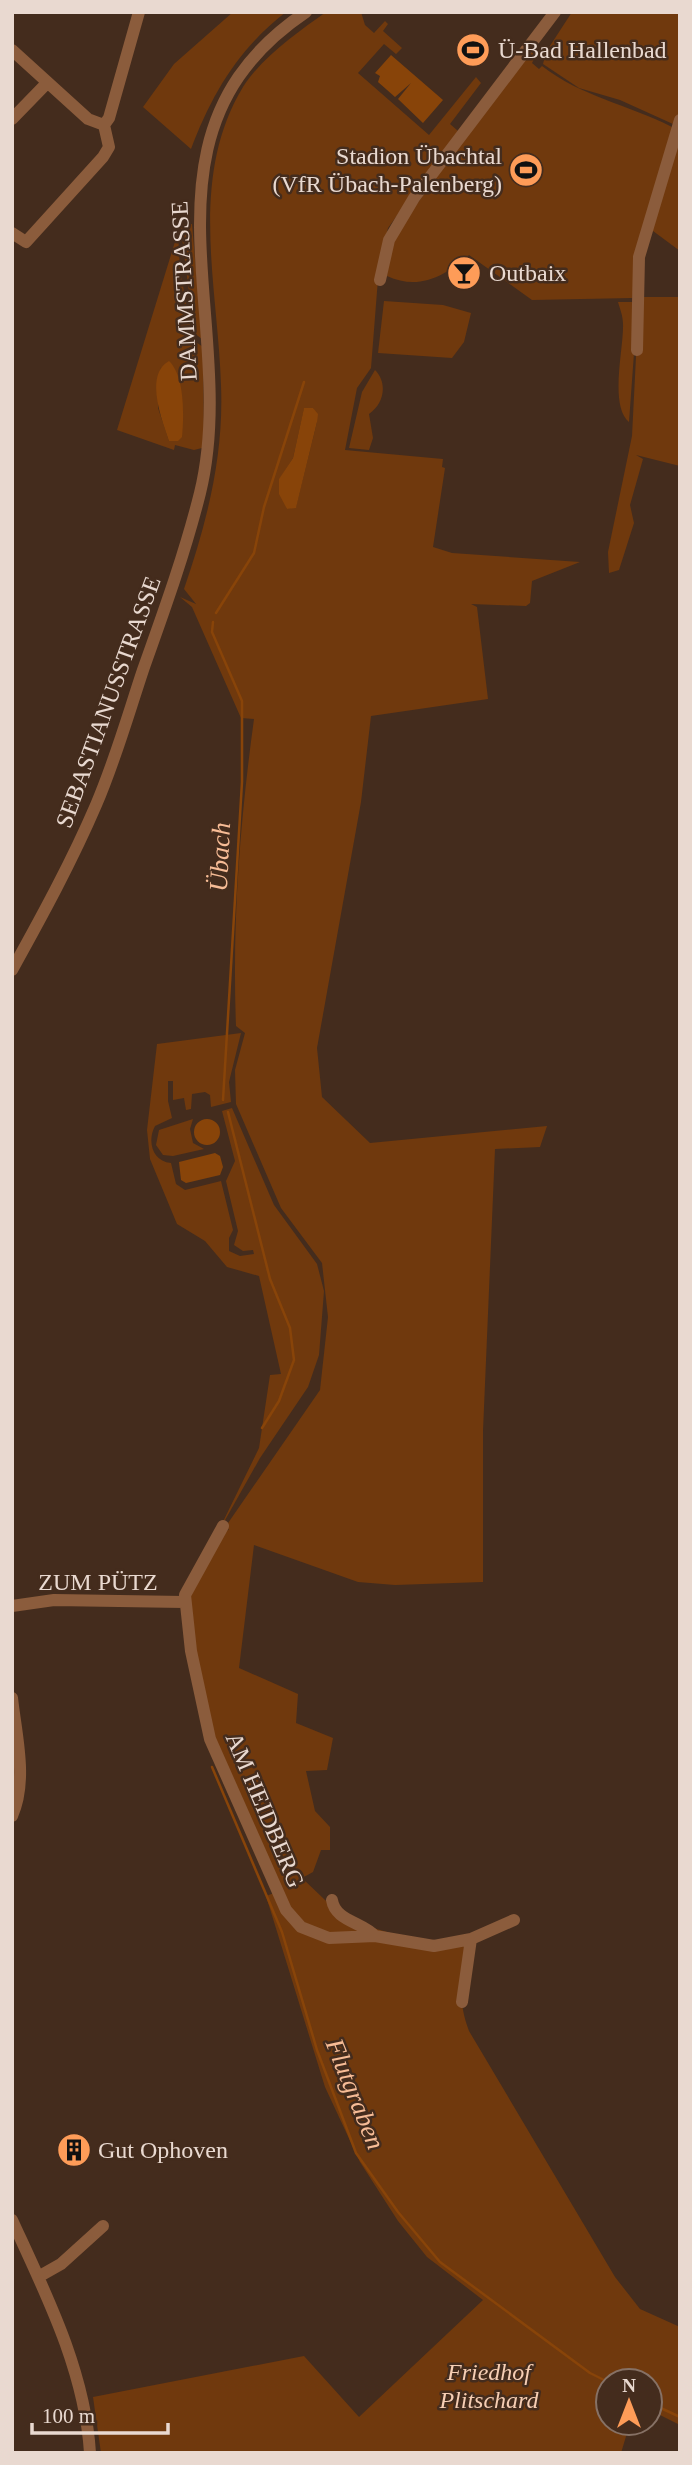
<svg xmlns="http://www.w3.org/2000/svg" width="692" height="2465" font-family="Georgia,serif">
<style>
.green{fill:#70390d;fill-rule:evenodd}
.water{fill:#884409}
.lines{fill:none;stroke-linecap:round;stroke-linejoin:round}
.stream{stroke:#884409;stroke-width:2.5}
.minor{stroke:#8b5c3c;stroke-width:12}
.labels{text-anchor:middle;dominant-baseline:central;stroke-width:5;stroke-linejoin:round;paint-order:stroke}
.poi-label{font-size:24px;fill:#e9d9d0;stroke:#442c1d;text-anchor:start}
.street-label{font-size:24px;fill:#e9d9d0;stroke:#442c1d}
.park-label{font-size:24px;font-style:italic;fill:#f6ceb4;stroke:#442c1d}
.water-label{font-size:26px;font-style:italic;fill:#f7bc96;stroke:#442c1d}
</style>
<rect width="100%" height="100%" fill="#442c1d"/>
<path class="green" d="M233,12H286C238,49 212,94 191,149L143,107L174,64Z
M326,12H361L365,25L374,33L385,21L388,24L383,31L402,48L396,54L384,44L358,73L429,135L476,77L481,83L450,124L458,131L388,228L379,266L371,368L357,388L345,450L443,459L442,467L445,468L433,547L452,553L580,562L532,581L530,603L526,606L471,604L477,607L488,699L371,716L361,802L317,1048L322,1097L370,1143L547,1126L540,1147L495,1149L483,1431V1582L395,1585L358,1582L254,1545L239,1668L298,1694L296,1723L333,1738L327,1770L306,1771L315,1811L330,1827V1850H321L313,1872L302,1878L346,1920L404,1937L409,1947L470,1941C462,1977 456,1996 469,2031L615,2277L640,2309L680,2327V2425L650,2410V2381H608V2423H630L621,2453H101L93,2397L304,2356L359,2417L483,2300L427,2257L398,2221L360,2162L325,2087L266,1896L277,1892L207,1731L189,1600L222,1531L229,1530L226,1526L320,1390L328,1317L322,1263L281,1208L236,1104L235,1070L245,1033L236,1026C232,923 240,821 254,719L241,718L192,607L180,597L196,604L184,589C207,522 224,456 221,385C218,286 188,178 243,87C262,57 298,32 326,12ZM313,408L317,422L296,507L287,509L279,480L293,458L304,409Z
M572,12H680V114L673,124L620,100L579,88L543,64L546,52Z
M529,48L536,55L532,63L539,69L542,66C582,97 627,104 672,127L632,298L532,300L469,255C445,276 419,291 387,276L391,240Z
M680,130V251L649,228Z
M176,224H192L202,339L194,333L181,229Z
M178,232L180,270L193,340L203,347L204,440L202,448L194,450L175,445L174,450L117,430ZM161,367L169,441L158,408Z
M639,297H680V466L636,455L643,459L630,505L634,523L619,570L609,573L608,552L632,436Z
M384,301L443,305L471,313L464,342L452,358L378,353Z
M618,302H632L634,353L629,422C609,406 624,347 623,324C623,316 620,309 618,302Z
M375,370C388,383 384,404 369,414L373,438L369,450L349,448L362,392Z
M241,1033L229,1082L231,1102L211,1107L210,1095L205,1092L192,1094L191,1109L186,1110L184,1098L173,1100V1081H168V1101L172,1118L155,1126C147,1141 152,1161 171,1163L176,1184L185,1190L221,1181L233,1230L229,1238V1251L240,1256L254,1254L253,1250L243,1251L234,1245L238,1231L226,1181L235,1161L222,1111L232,1108L274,1205L317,1264L324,1291L319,1355L308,1387L260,1458L215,1538L259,1448L270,1375L281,1374L259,1276L227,1267L205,1241L177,1224L150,1159L147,1130L157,1044Z
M193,1119L190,1129L193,1143L204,1149L173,1156L163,1155L156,1145L159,1130Z"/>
<path class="water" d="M391,55L443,100L423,123L398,99L411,83L395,97L378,82L380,76L375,73Z
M169,361C185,376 184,416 182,437L178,441H169C162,420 144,375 169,361Z
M304,408H313L318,414L317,422L296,508L287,509L279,494V479L293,458Z
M194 1132a13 13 0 1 1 26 0a13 13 0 1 1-26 0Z
M215,1153L220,1156L223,1167L220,1175L186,1183L181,1180L179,1162Z"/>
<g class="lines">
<path class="stream" d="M216,613L254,553L264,507L304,382
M213,622L212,632L242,701V782L223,1100
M228,1112L270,1279L290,1328L294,1360L279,1401L262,1428
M212,1767L282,1932L317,2050L356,2153L398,2212L440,2262L590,2373L608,2382
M650,2403L680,2417"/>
<path class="minor" d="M12,50L88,119L104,125
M12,119L47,83
M104,125L109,118L139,12
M12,233L26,242L103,157L109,147L104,125
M380,280L389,240L414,198L555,12
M637,350L639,257L680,120
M12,970C42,916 72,861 96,805C115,761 128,715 143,670C164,611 185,553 200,493C242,322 123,135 306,12
M223,1526L185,1595L191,1651L210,1739L286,1910L301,1927L329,1938L375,1936L434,1946L471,1939L514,1920
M12,1606L54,1600L184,1602
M12,1698C16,1735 28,1780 12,1816
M332,1900C335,1921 363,1922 375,1936
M462,2002L471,1939
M12,2220C46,2294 85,2371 90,2453
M38,2277L61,2264L103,2226"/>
</g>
<defs>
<g id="stadium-disc" transform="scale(1.75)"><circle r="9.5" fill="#fe9c58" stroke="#442c1d"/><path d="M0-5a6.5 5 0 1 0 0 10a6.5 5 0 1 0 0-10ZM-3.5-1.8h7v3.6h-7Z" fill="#111"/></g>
<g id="bar-disc" transform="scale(1.75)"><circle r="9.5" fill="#fe9c58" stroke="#442c1d"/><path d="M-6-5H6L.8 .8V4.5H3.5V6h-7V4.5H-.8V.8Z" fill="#111"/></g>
<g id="building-disc" transform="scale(1.75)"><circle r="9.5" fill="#fe9c58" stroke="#442c1d"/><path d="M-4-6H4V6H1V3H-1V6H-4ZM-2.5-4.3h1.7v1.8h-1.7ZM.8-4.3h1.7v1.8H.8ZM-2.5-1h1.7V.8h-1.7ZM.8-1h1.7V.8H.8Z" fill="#111"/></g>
</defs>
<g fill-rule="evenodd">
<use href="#stadium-disc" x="473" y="50"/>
<use href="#stadium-disc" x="526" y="170"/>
<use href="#bar-disc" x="464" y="273"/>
<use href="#building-disc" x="74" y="2150"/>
</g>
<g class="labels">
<g class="poi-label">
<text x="498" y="50">Ü-Bad Hallenbad</text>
<text x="502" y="156" text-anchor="end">Stadion Übachtal<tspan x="502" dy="28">(VfR Übach-Palenberg)</tspan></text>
<text x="489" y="273">Outbaix</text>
<text x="98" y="2150">Gut Ophoven</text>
</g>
<g class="street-label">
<text transform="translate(184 291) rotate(-93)">DAMMSTRASSE</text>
<text transform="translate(108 702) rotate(-70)">SEBASTIANUSSTRASSE</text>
<text x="98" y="1582">ZUM PÜTZ</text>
<text transform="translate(265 1810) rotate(67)">AM HEIDBERG</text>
</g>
<g class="park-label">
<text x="489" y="2372">Friedhof<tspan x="489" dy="28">Plitschard</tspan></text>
</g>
<g class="water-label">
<text transform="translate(220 857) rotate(-87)">Übach</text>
<text transform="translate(355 2094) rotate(68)">Flutgraben</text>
</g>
</g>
<rect width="692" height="2465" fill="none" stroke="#e9d9d0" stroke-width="28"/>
<g transform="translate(629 2402)"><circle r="33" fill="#442c1d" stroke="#867165" stroke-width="2"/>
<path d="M0-5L12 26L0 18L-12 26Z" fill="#fe9c58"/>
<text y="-10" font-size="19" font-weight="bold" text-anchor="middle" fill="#e9d9d0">N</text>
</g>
<path d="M32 2423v10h136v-10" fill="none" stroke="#e9d9d0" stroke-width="3.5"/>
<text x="42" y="2423" font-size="21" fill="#e9d9d0" stroke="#442c1d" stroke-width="5" paint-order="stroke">100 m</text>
</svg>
